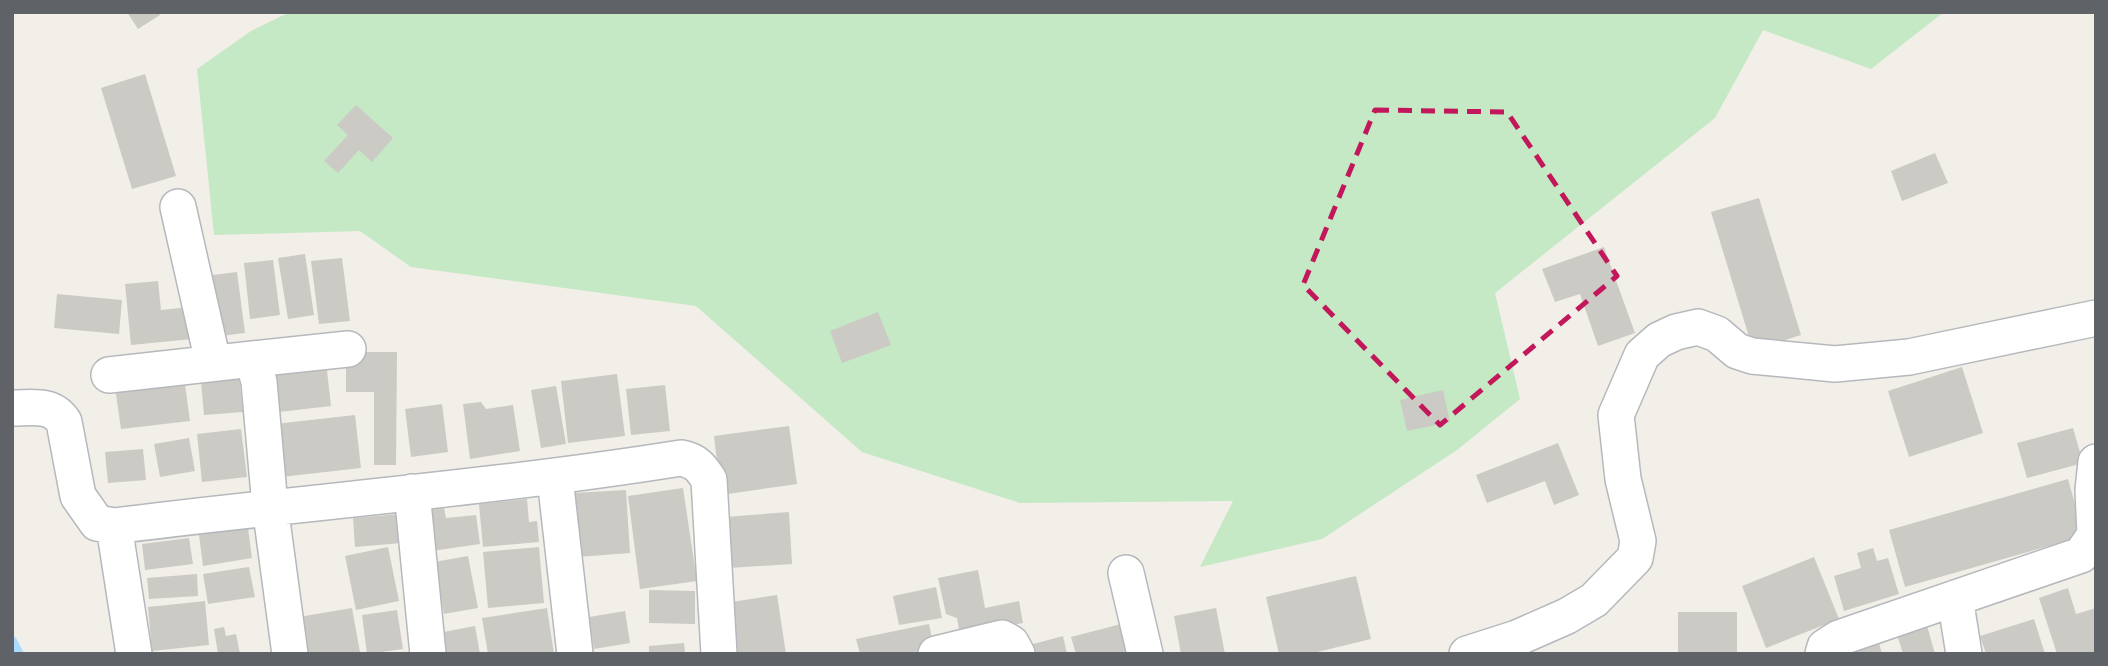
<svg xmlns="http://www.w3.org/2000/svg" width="2108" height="666" font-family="Overpass,sans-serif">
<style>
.green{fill:#c5e8c5}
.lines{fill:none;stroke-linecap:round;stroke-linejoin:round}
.stream{stroke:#aadaff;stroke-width:10}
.building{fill:#cccac5}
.minor-casing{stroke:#b5b8bc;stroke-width:38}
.minor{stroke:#fff;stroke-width:35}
.marked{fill:none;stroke:#c2185b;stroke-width:5;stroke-dasharray:14 9;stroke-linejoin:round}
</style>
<rect width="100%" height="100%" fill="#f1efe8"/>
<path class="green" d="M290,12H1944L1871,69L1763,30L1715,118L1495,293L1520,399L1457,450L1322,539L1200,567L1233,501L1020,503L862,452L696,306L411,267L360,231L214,235L197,69L251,31Z"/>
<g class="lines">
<path class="stream" d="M12,641L19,654"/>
</g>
<path class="building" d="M127,12H158L160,15L138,29Z
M145,74L176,176L132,189L101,88Z
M356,105L393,138L372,162L359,150L338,173L324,161L348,135L337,125Z
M1935,153L1948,183L1902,201L1891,171Z
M1759,198L1801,335L1753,350L1711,212Z
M1604,247L1635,333L1598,346L1580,294L1555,302L1542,269Z
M305,254L314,315L288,319L278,258Z
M342,258L350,321L319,324L311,261Z
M273,260L280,315L250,319L244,263Z
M237,272L245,333L212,337L205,276Z
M158,281L161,310L189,307L192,339L131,345L125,284Z
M57,294L122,300L119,334L54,328Z
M878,312L891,345L842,363L830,331Z
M346,352H397L396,465H374V392H346Z
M325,353L331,406L279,412L273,359Z
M238,367L243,412L204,415L200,371Z
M1962,367L1983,433L1909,457L1888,391Z
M617,374L625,436L568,443L561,381Z
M184,377L190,421L121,429L115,387Z
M665,385L670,431L631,435L626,389Z
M556,386L566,444L541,448L531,390Z
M1443,390L1450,422L1407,431L1400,400Z
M481,402L486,409L513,405L520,451L470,459L463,404Z
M442,404L448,452L411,457L405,409Z
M355,415L361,468L272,478L266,425Z
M789,426L797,484L721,495L714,436Z
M2073,428L2083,463L2027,478L2017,443Z
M241,429L247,477L202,482L197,434Z
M189,438L195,471L160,477L154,444Z
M1558,443L1579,495L1554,505L1545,481L1487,503L1476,475Z
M143,449L146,480L108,483L105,452Z
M2068,479L2084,536L1905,587L1889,530Z
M683,488L697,581L640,589L628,496Z
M626,490L630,553L578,557L574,493Z
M527,499L529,522L537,521L539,542L483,547L479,504Z
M444,508L446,518L476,515L480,544L432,551L426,510Z
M789,512L792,564L729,568L725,517Z
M399,514L402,543L355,547L353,518Z
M248,528L252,558L203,566L199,535Z
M189,538L193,564L145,570L142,544Z
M388,547L399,601L356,610L345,556Z
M539,547L544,603L488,608L483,552Z
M1873,548L1877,561L1888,558L1899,594L1844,611L1834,576L1861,568L1857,553Z
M468,556L478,608L444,614L434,562Z
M1814,557L1839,619L1766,648L1742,586Z
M249,567L255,597L208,604L203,574Z
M978,570L985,608L1019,601L1023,623L960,635L957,618L946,614L938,578Z
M197,574L198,596L149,599L147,578Z
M1356,576L1371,639L1309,654H1279L1266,597Z
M936,587L942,618L899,625L893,596Z
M2068,588L2076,614L2096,608V652L2057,654L2039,598Z
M649,590L695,591V624L649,623Z
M777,595L786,654H733L725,603Z
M205,601L209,645L152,651L148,607Z
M352,608L360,652L305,654L299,617Z
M547,608L554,654H488L482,618Z
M1216,608L1225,654H1181L1174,616Z
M397,610L403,649L367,654L362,615Z
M625,611L630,643L594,649L589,617Z
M1678,612H1737V653H1678Z
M2034,619L2045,654H1986L1980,636Z
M1926,622L1935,654H1903L1896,631Z
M929,624L934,648L904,654H860L856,639Z
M1121,624L1128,654H1076L1071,637Z
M475,626L480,654H442L438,633Z
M224,627L226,636L236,634L240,654H218L214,629Z
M1063,636L1067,654H1028L1026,646Z
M684,643L685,654H649V646Z
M1879,643L1882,654H1845V653Z"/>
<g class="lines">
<g class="minor-casing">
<path id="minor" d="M178,207L213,362
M253,359L348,349
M109,375L253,359L259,382L270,506L290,654
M12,408C32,408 52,403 64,422L78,496L97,523L114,526C303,502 493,488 681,458C696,461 701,467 709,480L719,654
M555,478L575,654
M412,492L428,654
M114,526L134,654
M1126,573L1145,654
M1955,598L1964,654
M936,654L1002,638L1011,643L1017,654
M1467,654L1517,638L1567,616L1594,600L1635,558L1638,541L1623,479L1616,415L1642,355L1659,340L1676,332L1698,327L1717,334L1737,351L1752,356L1835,364L1909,357L2096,318
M1823,654L1825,647L1839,638L2081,555L2095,535L2093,490L2096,462"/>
</g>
<use href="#minor" class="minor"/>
</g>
<path class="marked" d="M1375,110L1507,112L1617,276L1440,425L1303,285Z"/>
<rect width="2108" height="666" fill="none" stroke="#5f6368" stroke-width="28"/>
</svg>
